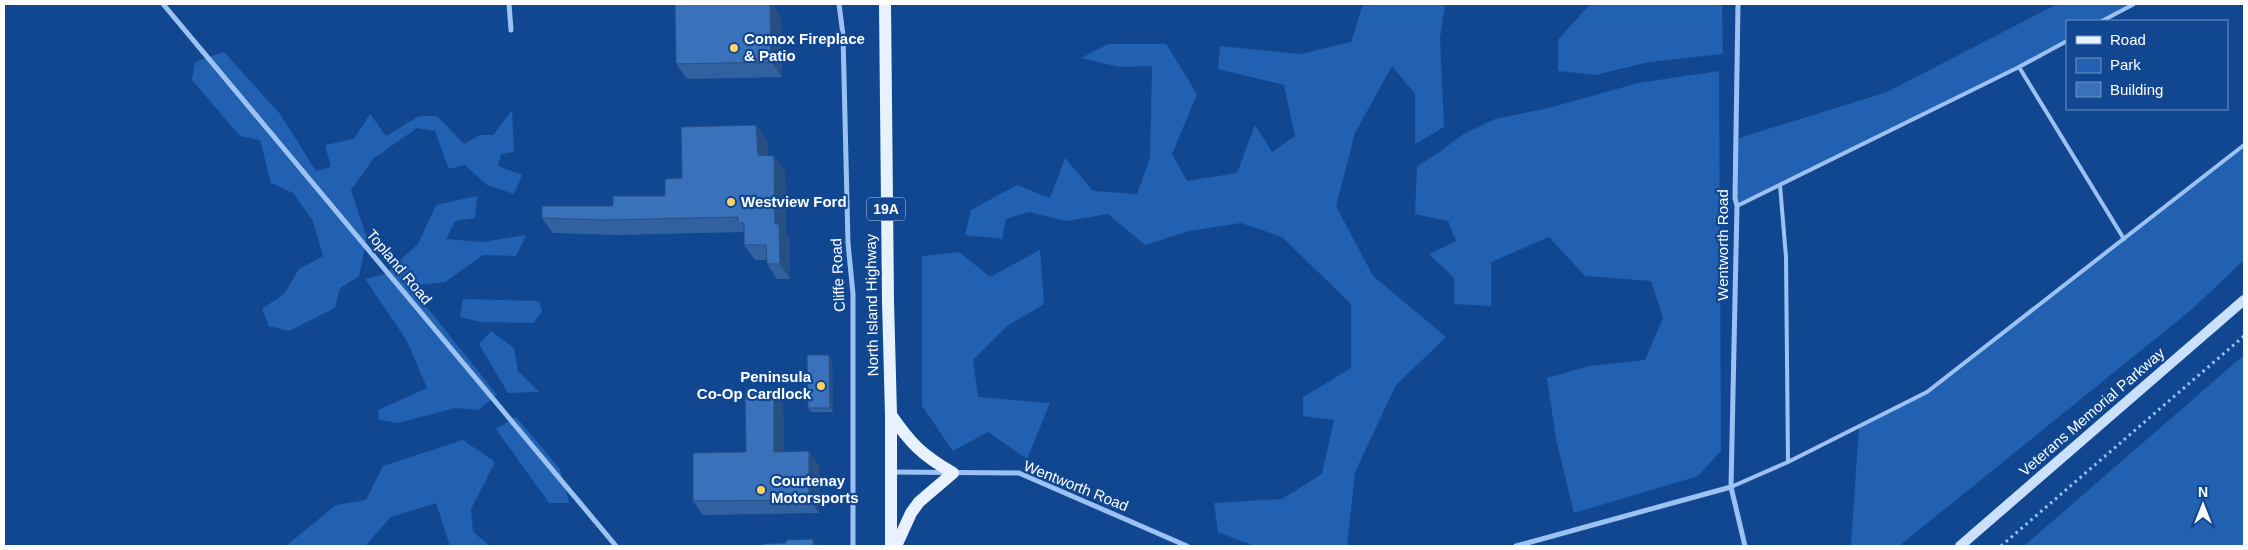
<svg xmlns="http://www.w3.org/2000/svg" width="2248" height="550" font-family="Helvetica,sans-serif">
  <rect width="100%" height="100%" fill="#114791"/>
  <g fill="#2261b1">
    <polygon points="1363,4 1445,4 1440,38 1444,127 1415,144 1415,94 1392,66 1355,133 1336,206 1373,276 1446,337 1396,385 1355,472 1347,546 1254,546 1218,532 1214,503 1282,499 1322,474 1334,420 1303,416 1303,397 1351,368 1351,304 1282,237 1241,223 1189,231 1145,245 1108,214 1067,221 1029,212 1006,219 1002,239 965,235 971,210 1017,185 1050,198 1065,158 1093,191 1137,194 1150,158 1152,66 1120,67 1081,58 1108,44 1166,44 1197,94 1172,154 1187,181 1237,173 1255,125 1272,152 1295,136 1284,85 1218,69 1220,46 1301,54 1351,42"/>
    <polygon points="1590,4 1722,4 1723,54 1649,62 1595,75 1558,71 1558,40"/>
    <polygon points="2057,4 2134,4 2102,21 2067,21 2067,41 2019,67 1737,206 1736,139 1887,92"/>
    <polygon points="224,52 280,114 316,171 331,167 325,145 354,139 370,114 386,136 419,116 437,116 464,144 480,135 493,135 512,110 514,152 501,154 498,166 522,175 514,194 487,185 465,165 449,169 435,131 417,128 373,159 351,190 367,238 359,276 340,288 335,308 289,331 269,326 262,309 284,294 299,269 323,256 313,221 293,193 271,183 260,140 240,136 192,80 195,62"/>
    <polygon points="1719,71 1721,451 1698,476 1574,513 1556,439 1547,378 1589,366 1645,360 1663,318 1651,281 1585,276 1549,237 1491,262 1491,306 1454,304 1454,278 1429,254 1456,241 1448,221 1415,214 1417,166 1440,152 1462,135 1495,119 1549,108 1638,83"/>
    <polygon points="2244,145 2244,260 2191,310 1899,546 1851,546 1859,426 1927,392"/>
    <polygon points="477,196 475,218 455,221 446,239 482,242 526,235 516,256 483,255 445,282 410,286 497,395 478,410 455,408 398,423 379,420 378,410 427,388 407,341 365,279 385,274 418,244 436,205"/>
    <polygon points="1040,250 1044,304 1007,326 973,360 978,397 1050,403 1027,459 988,432 953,451 922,406 922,256 959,252 990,277"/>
    <polygon points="463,299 539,301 542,312 533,323 481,322 460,317"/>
    <polygon points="491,331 514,348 518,371 539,392 508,393 479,344"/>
    <polygon points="2244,355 2244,546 2024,546"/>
    <polygon points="516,417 560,469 569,503 549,503 496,429"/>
    <polygon points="463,440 495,462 471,509 473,532 490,546 450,546 436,503 391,517 365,546 286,546 336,505 366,500 383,466"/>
  </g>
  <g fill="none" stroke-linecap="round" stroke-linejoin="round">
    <polyline stroke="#9cc2f3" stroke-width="3" stroke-dasharray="2.5 4" stroke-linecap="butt" points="2001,546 2244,336"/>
    <g stroke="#9cc2f3" stroke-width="4">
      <polyline points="2102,21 2134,4"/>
      <polyline points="2019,67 2124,239"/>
      <polyline points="1780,185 1786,257 1788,462 1927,392 2244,145"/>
      <polyline points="1737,206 2019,67 2067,41"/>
      <polyline points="1731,487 1788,462"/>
    </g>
    <g stroke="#9cc2f3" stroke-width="5">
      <polyline points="163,4 616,546"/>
      <polyline points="509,4 511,30"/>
      <polyline points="839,4 843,35 848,243 853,294 853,546"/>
      <polyline points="1738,4 1735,198 1737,206 1731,487 1745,546"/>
      <polyline points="890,472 1019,473 1187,546"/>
      <polyline points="1516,546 1731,487"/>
    </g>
    <polyline stroke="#cbe0fd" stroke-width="10" points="1960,546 2244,300"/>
    <g stroke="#e8f1ff" stroke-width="12">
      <polyline points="885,4 888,301 891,415 891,546"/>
      <path d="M 891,415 C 911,444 922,455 953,473 L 919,502 L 911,513 L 896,546"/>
    </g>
  </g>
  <g fill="#3161a0">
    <polygon points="675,4 772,4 781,17 782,77 687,79 676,64"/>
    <polygon points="756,125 767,141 768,156 785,171 786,233 790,239 790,279 777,279 767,264 767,260 755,260 744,245 744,232 618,235 553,233 542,218 613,206 665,196 682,178"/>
    <polygon points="832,359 833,412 811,412 808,408"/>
    <polygon points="783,405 784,452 819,465 819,513 703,515 693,501 746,452"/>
  </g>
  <g fill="#284f82">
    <polygon points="770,4 772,4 781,17 782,77 771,62"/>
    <polygon points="756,125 767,141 768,171 758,155"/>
    <polygon points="774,156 785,171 786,233 790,239 790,279 780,264 775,224"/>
    <polygon points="829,355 832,359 833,412 830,408"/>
    <polygon points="774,391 783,405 784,466 774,452"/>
    <polygon points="809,451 819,465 819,513 809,500"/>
    <polygon points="813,539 818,546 813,546"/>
  </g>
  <g fill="#3971ba" stroke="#284f82">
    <polygon points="675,4 770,4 771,62 676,64"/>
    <polygon points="756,125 758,155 774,156 775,224 779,224 780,264 767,264 766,245 744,245 744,223 738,223 738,217 607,220 542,218 542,206 613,206 613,196 665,196 665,179 682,178 681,127"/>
    <polygon points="807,355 829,355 830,408 808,408"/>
    <polygon points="774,391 774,452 809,451 809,500 693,501 693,453 746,452 745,392"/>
    <polygon points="813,539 813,546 763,546 763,544 786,543 786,540"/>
  </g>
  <g fill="#ffd25e" stroke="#114791" stroke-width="2">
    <circle cx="734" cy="48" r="5"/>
    <circle cx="731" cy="202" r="5"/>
    <circle cx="821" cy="386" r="5"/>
    <circle cx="761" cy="490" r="5"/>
  </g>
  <g text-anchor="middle" stroke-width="4.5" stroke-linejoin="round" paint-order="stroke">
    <rect fill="#114791" stroke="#b8c8de" stroke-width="1" x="867" y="197.5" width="38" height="23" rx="4"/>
    <g font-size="14" font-weight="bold" fill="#fff">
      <text x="886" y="214">19A</text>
    </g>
    <g font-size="15" font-weight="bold" fill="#fff" stroke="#114791" text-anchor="start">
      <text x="744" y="44">Comox Fireplace<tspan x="744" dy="17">&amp; Patio</tspan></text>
      <text x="741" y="207">Westview Ford</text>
      <text x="811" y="382" text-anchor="end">Peninsula<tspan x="811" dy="17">Co-Op Cardlock</tspan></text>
      <text x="771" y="486">Courtenay<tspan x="771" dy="17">Motorsports</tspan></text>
    </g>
    <g font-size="15" fill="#fff" stroke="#114791">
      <text transform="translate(1723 245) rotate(-90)" y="5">Wentworth Road</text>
      <text transform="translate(399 267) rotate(50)" y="5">Topland Road</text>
      <text transform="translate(838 275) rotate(-93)" y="5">Cliffe Road</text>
      <text transform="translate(872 305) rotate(-91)" y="5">North Island Highway</text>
      <text transform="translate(2092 412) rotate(-41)" y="5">Veterans Memorial Parkway</text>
      <text transform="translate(1076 486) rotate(22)" y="5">Wentworth Road</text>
    </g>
  </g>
  <rect width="2248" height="550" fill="none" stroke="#ffffff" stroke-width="10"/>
  <rect x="2066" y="20" width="162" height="90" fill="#114791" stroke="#7091bd"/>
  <rect x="2076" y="36" width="25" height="8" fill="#e8f1ff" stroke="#7091bd"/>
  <text x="2110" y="45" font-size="15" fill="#ffffff">Road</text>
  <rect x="2076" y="58" width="25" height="15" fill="#2261b1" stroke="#7091bd"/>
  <text x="2110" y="70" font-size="15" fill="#ffffff">Park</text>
  <rect x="2076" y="82" width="25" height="15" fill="#3971ba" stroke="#7091bd"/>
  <text x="2110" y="95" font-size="15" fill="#ffffff">Building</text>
  <g transform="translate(2203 505)" stroke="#114791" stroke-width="4" paint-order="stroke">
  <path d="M0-4L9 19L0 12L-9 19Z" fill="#ffffff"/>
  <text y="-8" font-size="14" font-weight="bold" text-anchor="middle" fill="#ffffff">N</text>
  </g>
</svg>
